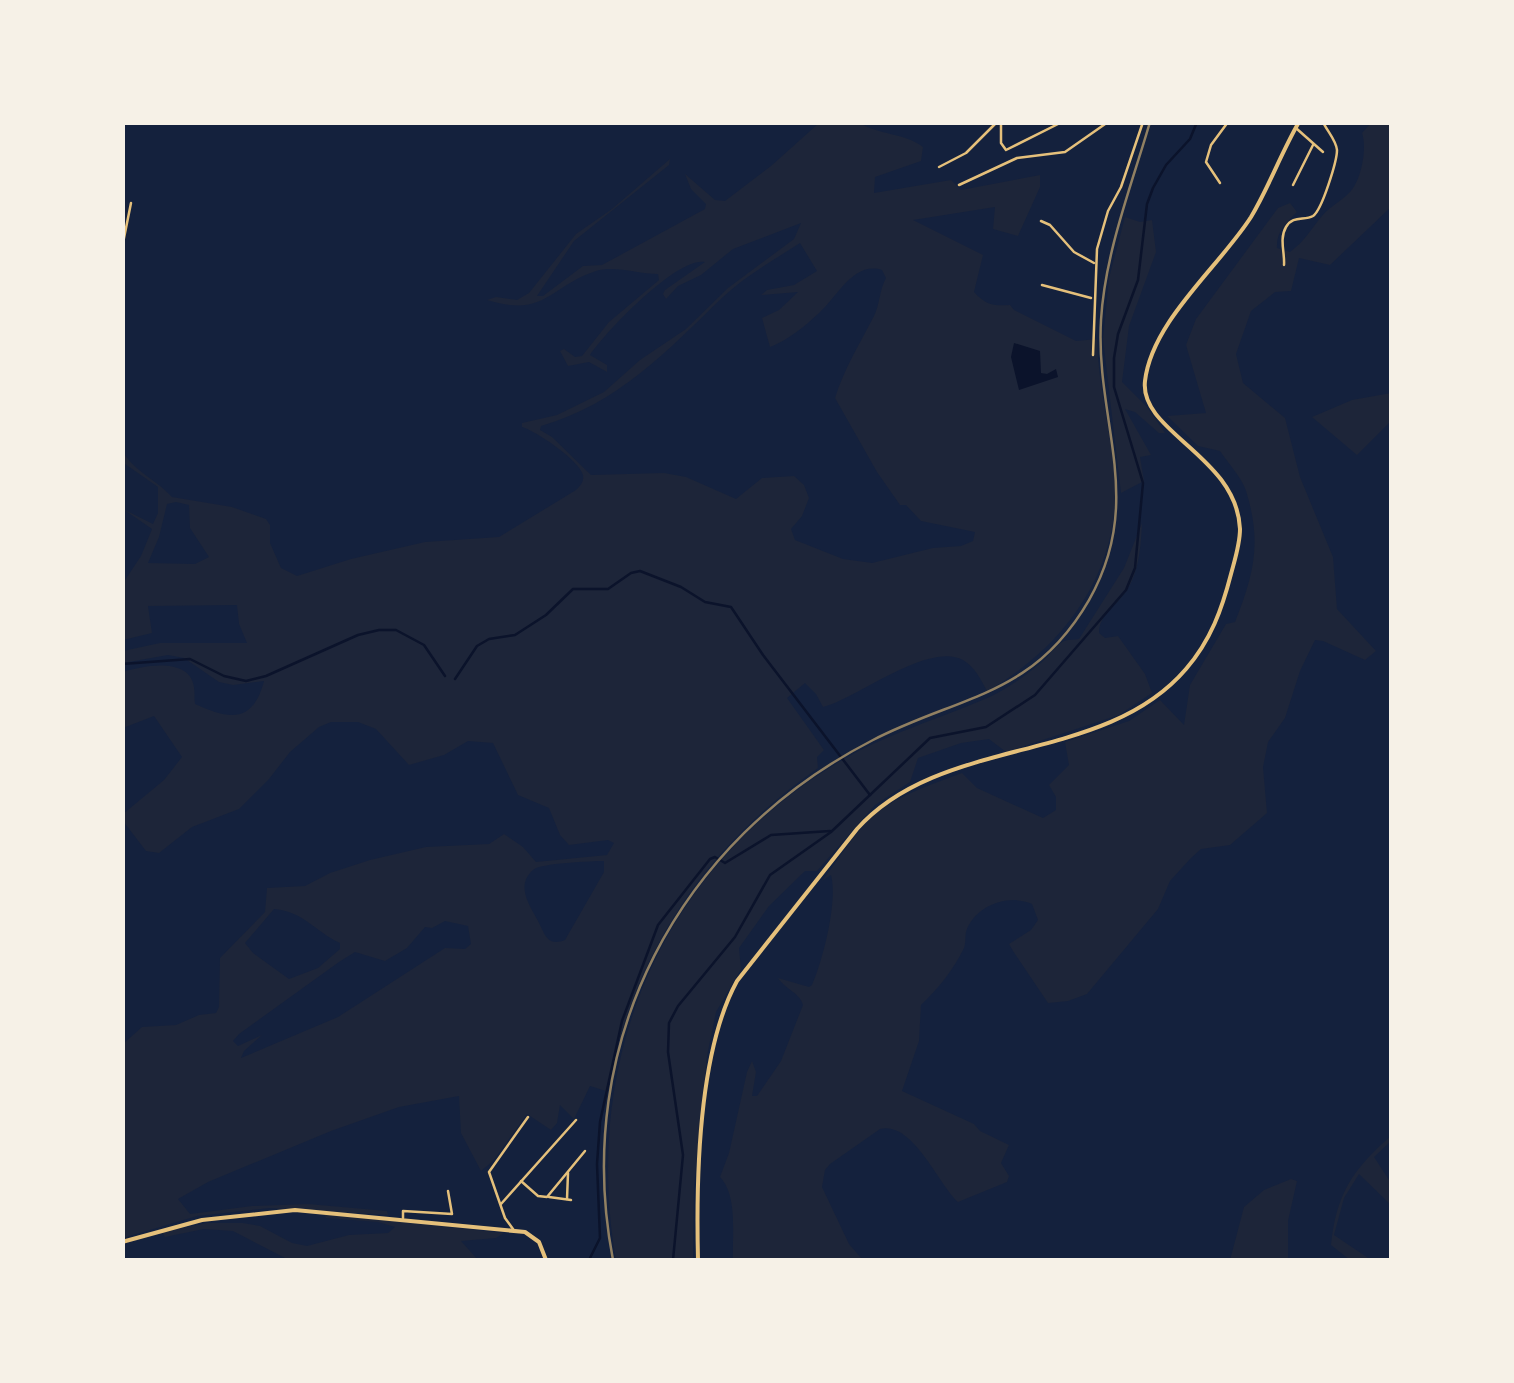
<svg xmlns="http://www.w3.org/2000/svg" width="1514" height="1383" font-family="Mulish,sans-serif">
  <rect width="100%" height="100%" fill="#14213d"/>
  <g fill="#1d2539" fill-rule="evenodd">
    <path d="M 858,122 C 878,135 905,133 923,147 L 921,161 L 875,177 L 874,193 L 951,180 L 961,190 L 1040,175 L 1040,187 L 1018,236 L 993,229 L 995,207 L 913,220 L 983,255 L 974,292 C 986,305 993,306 1010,305 L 1014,310 L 1076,341 L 1097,339 C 1098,386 1111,431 1115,478 C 1121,570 1064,648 987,691 C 981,680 975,667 963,660 C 928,641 856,699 823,707 L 816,694 L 805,683 L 787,698 L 824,750 L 817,757 L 818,768 C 701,850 636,952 606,1091 L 590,1086 L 574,1119 L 560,1105 L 557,1123 L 551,1130 L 527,1114 L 493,1161 L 481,1171 L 461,1133 L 459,1096 L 399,1107 L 331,1131 L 208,1182 L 178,1199 L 190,1214 L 252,1206 L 308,1204 L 387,1211 L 388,1215 L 269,1208 L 197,1216 L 123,1238 L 123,1044 L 142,1027 L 176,1025 L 199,1015 L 216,1013 L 219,1007 L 220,958 L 265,912 L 267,888 L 305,886 L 330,873 L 370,860 L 426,847 L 489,844 L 504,834 L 523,847 L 536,862 L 607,855 L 614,843 L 608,840 L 569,845 L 560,835 L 549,808 L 518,795 L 493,743 L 468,741 L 444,755 L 409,765 L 376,729 L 358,722 L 331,722 L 319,727 L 290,752 L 269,779 L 239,809 L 192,827 L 159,853 L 146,851 L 123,821 L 123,814 L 164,780 L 182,757 L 154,716 L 123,728 L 123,672 C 142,666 189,656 194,687 C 195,693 194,698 195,704 C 230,720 253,723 264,681 L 233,685 L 219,682 L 184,658 L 168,655 L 123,663 L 123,651 L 160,643 L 247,643 L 239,624 L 237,605 L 148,606 L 152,633 L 123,640 L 123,583 L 141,556 L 152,529 L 123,509 L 153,524 L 158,513 L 158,487 L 125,464 L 122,450 C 132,470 157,480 172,497 L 232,507 L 266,519 L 270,525 L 270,543 L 281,568 L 297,576 L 351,559 L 425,542 L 499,537 L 576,490 C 581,485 584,482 583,475 C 579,460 536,431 522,427 L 522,423 L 557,415 L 604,392 L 640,360 L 686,329 L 728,288 L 794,239 L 801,223 L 733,249 L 701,275 L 678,286 L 666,299 L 663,294 L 665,290 L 705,262 C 678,256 606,331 590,355 L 607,365 L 607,372 L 589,362 L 568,366 L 560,351 L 564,349 L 575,357 L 582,356 L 609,322 L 659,280 L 658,274 C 638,274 615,265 596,271 C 548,287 546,318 487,300 L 496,297 L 517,300 L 529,293 L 576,234 L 612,209 L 670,159 L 669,165 L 574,241 L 537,296 L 543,296 L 583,266 L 602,265 L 705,209 L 706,204 L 691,189 L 685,174 L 715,200 L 725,201 L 771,166 L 819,123 ZM 800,243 L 817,271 L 794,285 L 767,290 L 761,295 L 798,292 L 779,310 L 762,318 L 770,347 C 787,341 805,326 818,314 C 837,298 853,261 882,270 L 886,278 C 879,291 880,304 874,316 C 860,343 844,369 835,398 L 877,472 L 900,505 L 906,505 L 921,521 L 975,532 L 973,541 L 961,546 L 933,548 L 872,563 L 843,559 L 795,540 L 791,529 L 802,516 L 809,498 L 804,485 L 794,476 L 762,478 L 736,499 L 686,477 L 664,473 L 591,475 L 552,437 L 540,430 L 541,426 C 618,404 667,351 723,297 C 745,276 774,260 800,243 ZM 176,502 L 189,505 L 190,528 L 209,557 L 195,564 L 148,563 L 159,537 L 167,504 ZM 604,861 L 604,872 L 565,940 C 547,947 545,934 538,921 C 530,906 515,886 533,870 C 540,863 593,861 604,861 ZM 274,909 C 305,912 314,931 340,943 L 340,949 L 318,968 L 289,979 L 253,953 L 245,943 ZM 445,921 L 468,926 L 471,944 L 465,949 L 445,948 L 338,1017 L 241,1058 L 244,1051 L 262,1035 L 238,1046 L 233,1041 L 239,1034 L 339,962 L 355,952 L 385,961 L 407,948 L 425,927 L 432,928 Z"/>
    <path d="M 1371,123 L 1391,123 L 1391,207 L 1330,265 L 1299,258 L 1291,291 L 1275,292 L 1251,311 L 1236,354 L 1243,383 L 1285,418 L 1300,477 L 1333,557 L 1337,609 L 1376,651 L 1365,660 L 1323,641 L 1315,640 L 1300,671 L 1285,718 L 1268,742 L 1263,767 L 1267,813 L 1230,845 L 1201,849 L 1191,858 L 1170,881 L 1158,909 L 1087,994 L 1068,1001 L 1048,1003 L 1013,951 L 1009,944 L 1031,930 L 1038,920 L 1032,904 C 1009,893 974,906 966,932 C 965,937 966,943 964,948 C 954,969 938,989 921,1005 L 919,1041 L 902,1091 L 974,1124 L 980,1131 L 1009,1145 L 1001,1163 L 1009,1176 L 1007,1182 L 958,1202 C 938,1184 913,1121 880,1129 L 830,1164 L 825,1170 L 822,1187 L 849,1244 L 863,1260 L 733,1260 C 732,1235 738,1196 720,1177 L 729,1153 L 747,1072 L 752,1061 L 756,1072 L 752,1096 L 757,1096 L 781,1061 L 803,1005 C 800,993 785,989 778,978 L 809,987 L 812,985 C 823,960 838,901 831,875 L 822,881 C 839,859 855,831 876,813 C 901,794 933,784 962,773 L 977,788 L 1043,818 L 1056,810 L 1056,797 L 1049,785 L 1069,765 L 1065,742 L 1129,721 L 1160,700 L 1184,725 L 1190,685 L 1226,624 L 1235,622 C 1254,574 1262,542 1246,491 C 1242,478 1228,463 1220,451 L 1198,446 L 1167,416 L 1206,413 L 1186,345 L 1196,319 L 1278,208 L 1290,203 L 1297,212 C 1286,223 1276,232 1277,248 L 1290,252 C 1304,242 1311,229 1322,216 C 1331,205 1346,199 1353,188 C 1362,175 1367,147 1362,133 Z"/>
    <polygon points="1125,217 1140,222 1152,220 1156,252 1129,326 1122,382 1147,407 1165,433 1159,433 1135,412 1125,409 1151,455 1140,457 1144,481 1121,493 1103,339 1109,278"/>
    <polygon points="1391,393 1391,421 1357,455 1312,417 1352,400"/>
    <path d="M 1142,523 C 1141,546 1139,574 1125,593 C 1115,607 1099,615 1099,633 L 1105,638 L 1118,636 L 1145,674 L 1152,693 L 1119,715 L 1006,752 L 989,739 L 961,743 L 918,758 L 910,782 L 875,805 L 817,871 L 805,871 L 769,906 L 739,948 L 741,969 L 716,1012 L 707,1056 L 694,1187 L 693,1260 L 616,1260 C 581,1059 662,868 839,762 C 886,734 936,720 985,699 C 1006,690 1025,676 1042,662 C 1049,656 1056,645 1064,641 C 1069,639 1074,640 1079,639 L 1124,568 Z"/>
    <path d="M 1391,1136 L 1391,1141 L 1374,1157 L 1391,1183 L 1391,1205 L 1359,1174 L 1344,1198 L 1334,1235 L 1371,1260 L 1350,1260 L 1331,1245 C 1336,1194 1353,1169 1391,1136 Z"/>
    <polygon points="1291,1179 1297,1181 1288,1221 1288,1260 1230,1260 1244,1207 1264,1190"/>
    <polygon points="324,1214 504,1233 496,1238 461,1241 478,1260 289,1260 233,1231 204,1229 165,1237 162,1232 207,1223 243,1223 260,1226 292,1243 307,1246 349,1235 388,1233 395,1227 378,1222 326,1218"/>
  </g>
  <polygon fill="#0b132b" points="1014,343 1040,351 1041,373 1047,374 1056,369 1058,377 1019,390 1011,357"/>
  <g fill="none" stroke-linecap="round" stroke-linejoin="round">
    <g stroke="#0b132b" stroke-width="2.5">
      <polyline points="122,664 190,659 224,676 246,681 266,676 358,635 379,630 396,630 424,645 445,676"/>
      <polyline points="455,679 477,646 489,639 515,635 546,615 573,589 608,589 631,573 640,571 681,587 705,602 731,607 763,655 870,795"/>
      <polyline points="589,1260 600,1238 597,1164 600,1122 622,1021 658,925 710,859 715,857 725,863 771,835 830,831"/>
      <polyline points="673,1260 683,1155 668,1052 669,1023 678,1006 735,937 770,875 831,832 930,738 986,727 1035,695 1126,590 1135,568 1143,483 1114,387 1114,358 1118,334 1138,280 1147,204 1153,188 1166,165 1190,139 1197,122"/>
    </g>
    <g stroke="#e5c07b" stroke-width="2.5">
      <polyline points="1001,122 1001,143 1006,150 1062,122"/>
      <polyline points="1297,129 1323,152"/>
      <polyline points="939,167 966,153 997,122"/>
      <polyline points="1220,183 1206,162 1211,145 1228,122"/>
      <polyline points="959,185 1017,158 1065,152 1108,122"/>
      <polyline points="1293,185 1313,145"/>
      <polyline points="1041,221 1050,225 1074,252 1094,263"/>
      <polyline points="122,248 131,203"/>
      <path d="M 1284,265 C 1285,253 1279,239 1286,227 C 1293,215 1304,221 1313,216 C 1322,210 1337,161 1337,150 C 1336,140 1327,131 1323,122"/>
      <polyline points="1042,285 1091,298"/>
      <polyline points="1093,355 1097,249 1108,211 1121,187 1143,122"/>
      <polyline points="521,1181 538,1196 547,1197 585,1151"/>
      <polyline points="549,1197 571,1200"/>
      <polyline points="567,1199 568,1173"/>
      <polyline points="501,1204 576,1120"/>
      <polyline points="403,1218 403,1211 452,1214 448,1191"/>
      <polyline points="513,1229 505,1218 489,1172 528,1117"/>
    </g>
    <g stroke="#e5c07b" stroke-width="4">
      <polyline points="122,1242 202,1220 295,1210 525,1232 539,1242 546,1260"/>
      <path d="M 698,1260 C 696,1180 698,1052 737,981 L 857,829 C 942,734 1103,766 1186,669 C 1211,640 1222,609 1231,574 C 1235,559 1240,544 1240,529 C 1237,456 1139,432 1145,381 C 1152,321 1219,267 1251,217 C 1269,187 1281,153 1299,122"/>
    </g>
    <path stroke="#918062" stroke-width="2.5" d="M 613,1260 C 571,1043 678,840 873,740 C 960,695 1033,697 1089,600 C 1146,500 1095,422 1101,320 C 1105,253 1131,187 1150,122"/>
  </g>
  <rect width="1514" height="1383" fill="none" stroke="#f6f1e7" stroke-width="250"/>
</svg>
